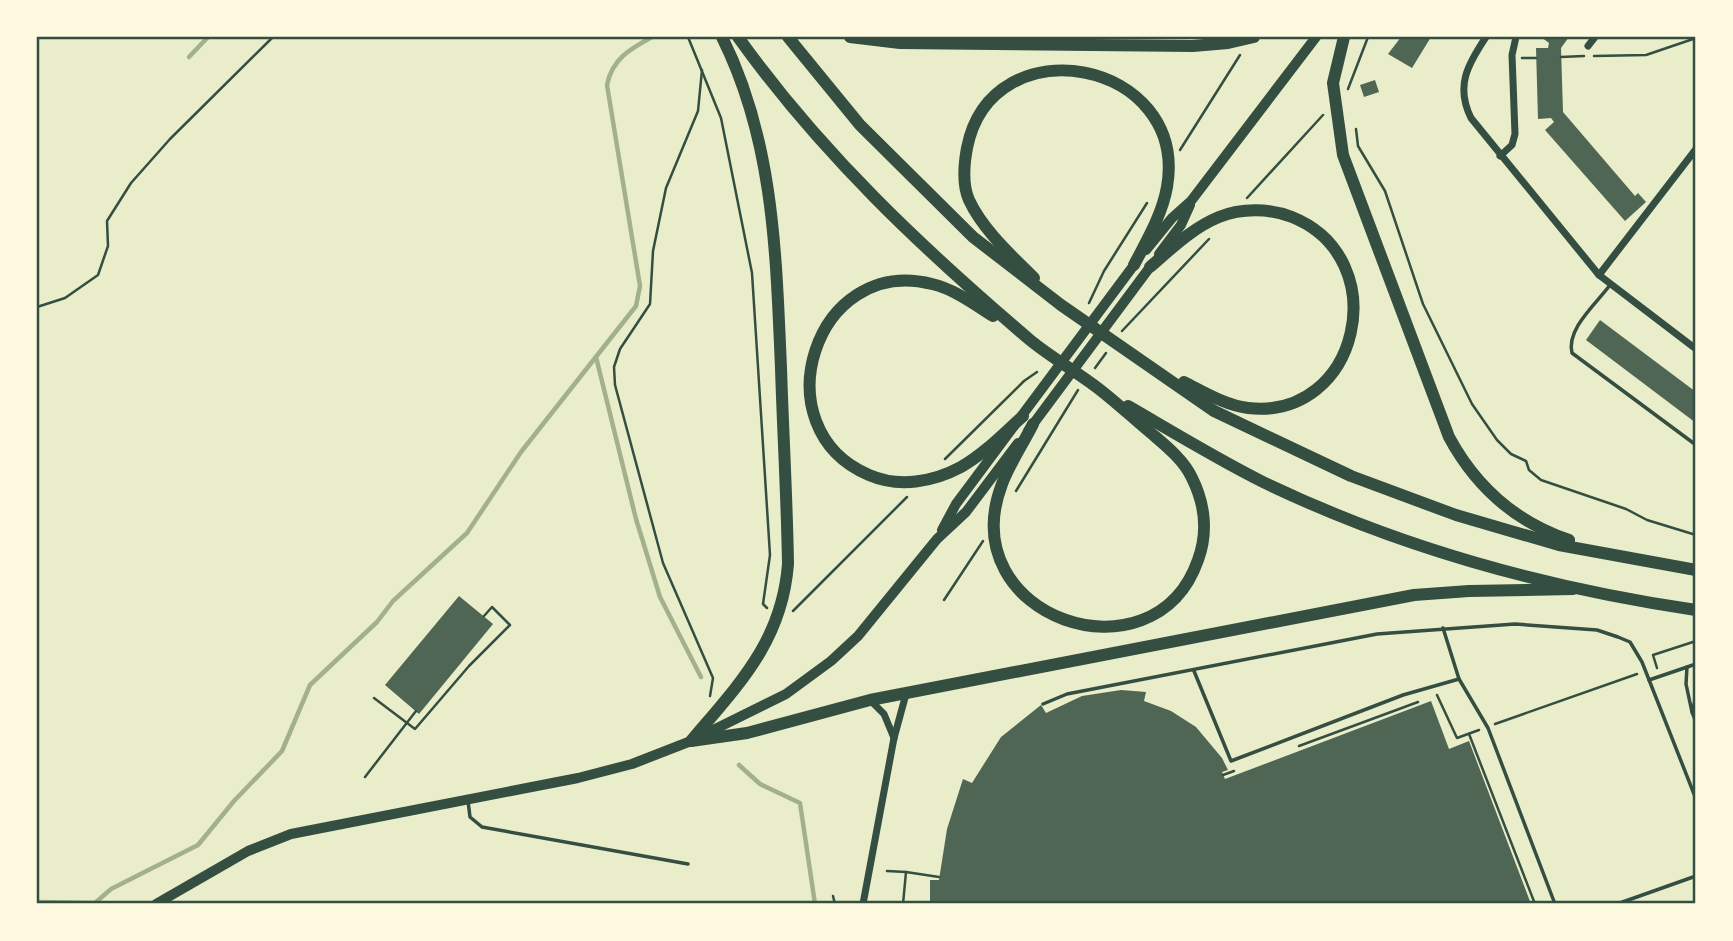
<svg xmlns="http://www.w3.org/2000/svg" width="1733" height="941" font-family="'Fira Sans',sans-serif">
  <rect width="100%" height="100%" fill="#e9edc9"/>
  <g fill="none" stroke-linecap="round" stroke-linejoin="round">
    <g stroke="#a3b18a" stroke-width="4.5">
      <polyline points="189,57 208,37"/>
      <polyline points="596,357 636,519 660,597 701,677"/>
      <polyline points="739,765 760,784 800,803 815,904"/>
      <path d="M 37,902 L 95,903 L 111,889 L 198,845 L 234,801 L 282,751 L 310,685 L 377,622 L 393,601 L 467,533 L 521,452 L 636,306 L 640,286 L 607,85 C 612,59 630,49 652,37"/>
    </g>
  </g>
  <g fill="#4f6655">
    <polygon points="1401,37 1431,37 1412,68 1388,54"/>
    <polygon points="1541,37 1569,37 1561,48 1563,112 1635,196 1638,193 1646,202 1625,221 1545,130 1554,122 1551,118 1538,119 1536,48 1548,48 1549,43"/>
    <polygon points="1375,80 1379,92 1364,97 1360,85"/>
    <polygon points="1600,320 1696,392 1696,423 1586,340"/>
    <polygon points="459,596 493,624 419,714 385,685"/>
    <polygon points="1121,690 1146,692 1144,701 1171,711 1196,727 1222,758 1228,770 1222,772 1225,779 1431,701 1449,749 1469,741 1531,904 930,904 930,880 939,880 947,829 963,779 972,783 1001,737 1041,705 1046,713 1082,696"/>
  </g>
  <g fill="none" stroke-linecap="round" stroke-linejoin="round">
    <g stroke="#344e41" stroke-width="2.5">
      <polyline points="688,37 721,118 752,273 770,555 763,604 767,608"/>
      <polyline points="1594,56 1646,55 1696,38"/>
      <polyline points="1561,57 1584,56"/>
      <polyline points="1522,58 1536,58"/>
      <polyline points="702,70 698,111 666,188 653,251 650,304 620,349 614,367 615,385 663,563 713,678 710,696"/>
      <polyline points="1348,89 1368,37"/>
      <polyline points="1356,129 1358,146 1385,191 1423,304 1472,404 1497,440 1511,454 1526,461 1529,470 1541,480 1626,509 1647,520 1696,535"/>
      <polyline points="1180,150 1240,55"/>
      <polyline points="1247,198 1323,115"/>
      <polyline points="1089,303 1104,271 1147,203"/>
      <polyline points="37,307 65,298 98,275 108,246 107,221 131,183 170,139 273,37"/>
      <polyline points="1122,331 1209,239"/>
      <polyline points="1095,368 1106,353"/>
      <polyline points="945,459 1024,381 1037,372"/>
      <polyline points="1016,491 1078,390"/>
      <polyline points="944,600 983,541"/>
      <polyline points="793,611 907,497"/>
      <polyline points="1657,668 1653,655 1696,641"/>
      <polyline points="1437,695 1457,738 1479,730"/>
      <polyline points="374,698 415,729 469,666 510,625 492,607 484,616"/>
      <polyline points="1495,724 1637,674"/>
      <polyline points="1469,734 1535,904"/>
      <polyline points="1299,746 1418,702"/>
      <polyline points="1223,775 1234,771"/>
      <polyline points="365,777 416,711"/>
      <polyline points="887,871 906,872"/>
      <polyline points="833,896 835,904"/>
      <polyline points="903,904 906,872 939,877"/>
    </g>
    <g stroke="#344e41" stroke-width="3.5">
      <path d="M 1610,285 C 1596,304 1566,329 1572,353 L 1696,445"/>
      <polyline points="1443,628 1459,679 1488,728 1555,904"/>
      <polyline points="1687,667 1686,684 1692,712"/>
      <polyline points="1194,671 1231,761 1403,695 1459,679"/>
      <polyline points="1649,680 1696,664"/>
      <polyline points="1696,697 1692,712 1696,722"/>
      <polyline points="1043,704 1067,694 1377,634 1515,624 1597,630 1618,637 1630,642 1642,662 1696,799"/>
      <polyline points="468,801 470,817 482,827 688,864"/>
      <polyline points="1617,904 1696,876"/>
    </g>
    <g stroke="#344e41" stroke-width="7">
      <path d="M 1486,37 C 1468,64 1455,86 1471,118 L 1599,275 L 1696,349"/>
      <polyline points="1588,46 1595,37"/>
      <polyline points="1500,156 1512,145 1515,134 1512,55 1516,37"/>
      <polyline points="1599,275 1696,149"/>
      <polyline points="870,700 884,714 894,738"/>
      <polyline points="863,904 894,738 906,694"/>
    </g>
    <g stroke="#344e41" stroke-width="10">
      <polyline points="1146,250 1172,218 1191,201 1316,37"/>
      <polyline points="1159,254 1181,225 1190,205"/>
    </g>
    <g stroke="#344e41" stroke-width="10">
      <polyline points="1028,431 1150,267"/>
      <polyline points="942,530 956,504 1134,265"/>
      <polyline points="156,904 248,851 291,834 578,778 632,764 691,741 786,694 831,661 858,636 937,539 966,512 1018,443"/>
    </g>
    <g stroke="#344e41" stroke-width="12">
      <path d="M 738,37 C 821,153 922,248 1030,340 C 1052,358 1077,372 1099,389 C 1117,403 1133,418 1151,433 C 1165,445 1184,460 1192,478 C 1205,504 1208,533 1198,560 C 1154,686 951,618 1002,484 C 1010,463 1023,444 1033,424"/>
      <polyline points="788,37 860,125 973,237 1061,305 1214,411 1351,476 1456,515 1559,545 1696,570"/>
      <polyline points="850,37 900,43 1193,46 1228,43 1254,37"/>
      <path d="M 1344,37 L 1333,83 L 1343,155 L 1449,437 C 1476,487 1516,522 1569,540"/>
      <path d="M 1150,267 C 1171,249 1192,228 1219,217 C 1241,208 1269,208 1292,217 C 1396,259 1359,421 1248,408 C 1225,405 1204,392 1184,382"/>
      <path d="M 1034,278 C 1011,255 983,230 969,200 C 962,184 964,164 967,148 C 992,22 1189,60 1167,187 C 1162,215 1147,240 1134,265"/>
      <path d="M 993,316 C 974,304 954,289 932,284 C 815,254 759,428 869,475 C 899,488 933,482 961,467 C 984,454 1003,434 1023,416"/>
      <path d="M 1128,406 C 1173,432 1217,459 1263,482 C 1400,548 1546,588 1696,610"/>
      <polyline points="691,741 747,733 870,700 1414,595 1469,591 1573,589"/>
      <path d="M 691,741 C 738,685 782,642 788,564 C 787,499 783,433 781,368 C 776,254 774,141 722,37"/>
    </g>
  </g>
  <rect width="1733" height="941" fill="none" stroke="#fefae0" stroke-width="77"/>
  <rect x="38" y="38" width="1656" height="864" fill="none" stroke="#344e41" stroke-width="2.5"/>
</svg>
